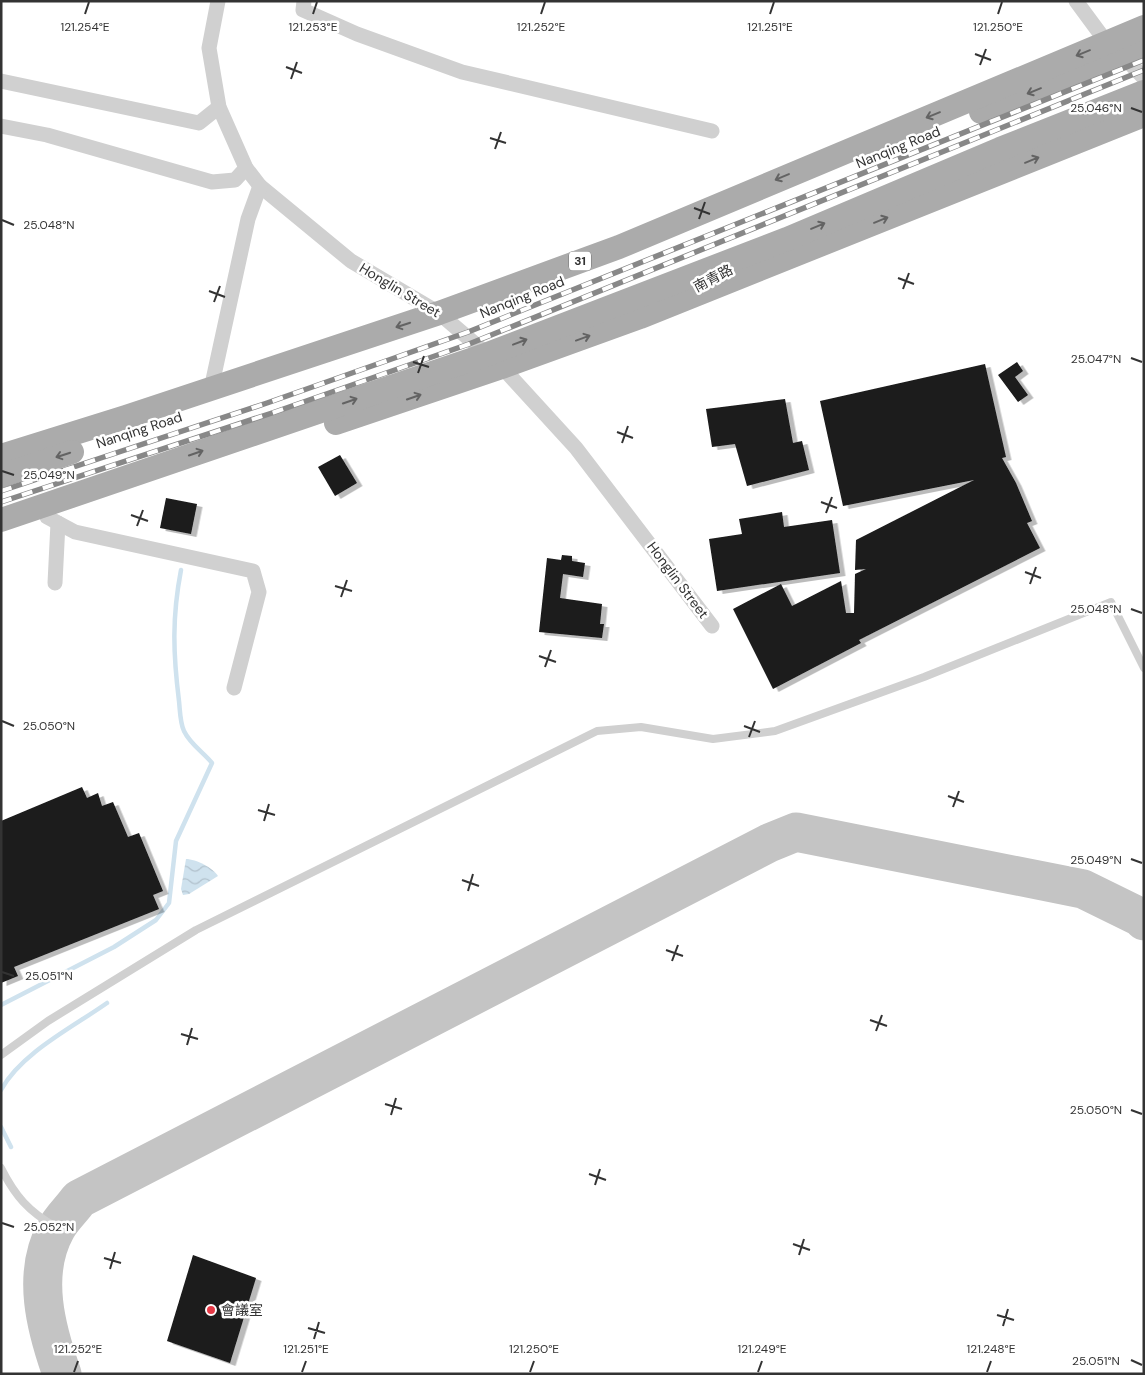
<svg xmlns="http://www.w3.org/2000/svg" width="1145" height="1375" font-family="'DM Sans','Noto Sans TC',sans-serif">
  <defs>
    <pattern id="water-waves" width="16" height="10" patternUnits="userSpaceOnUse" patternTransform="scale(1.25)"><rect width="16" height="10" fill="#cfe2ee"/><path d="M0 5q4-4 8 0t8 0" fill="none" stroke="#b2c2cd"/></pattern>
    <filter id="shadow"><feDropShadow dx="5.5" dy="3" stdDeviation="0" flood-color="#0004"/></filter>
  </defs>
  <rect width="100%" height="100%" fill="#fff"/>
  <path fill="url(#water-waves)" d="M 186,859 C 196,859 213,868 218,876 L 189,894 L 183,895 L 181,889 Z"/>
  <g fill="none" stroke-linecap="round" stroke-linejoin="round">
    <g stroke="#cfe2ee" stroke-width="4.5">
      <path d="M 1,1005 L 114,947 L 156,920 L 169,903 L 176,841 L 212,763 C 203,752 190,744 184,731 C 180,723 180,710 179,701 C 173,653 172,617 181,570"/>
      <path d="M 1,1090 C 21,1053 73,1027 107,1003"/>
      <polyline points="1,1127 11,1147"/>
    </g>
    <path stroke="#c4c4c4" stroke-width="39" d="M 62,1374 C 46,1329 31,1274 56,1229 C 61,1219 72,1209 79,1199 L 769,843 L 796,832 L 1083,889 L 1140,917 L 1144,921"/>
  </g>
  <g fill="#1a1a1a" filter="url(#shadow)">
    <polygon points="1017,362 1023,371 1015,377 1028,395 1018,402 998,375"/>
    <polygon points="985,364 1006,457 1002,458 1016,483 1032,521 1027,523 1040,548 859,640 861,643 773,689 733,609 781,584 792,606 841,581 846,613 854,613 855,574 866,569 855,570 856,540 974,480 843,506 820,401"/>
    <polygon points="785,399 793,443 802,441 809,470 747,486 735,444 712,447 706,409"/>
    <polygon points="340,455 357,483 335,496 318,467"/>
    <polygon points="166,498 197,504 191,534 160,528"/>
    <polygon points="782,512 784,527 832,520 840,573 717,591 709,539 742,534 739,519"/>
    <polygon points="562,555 572,556 572,561 585,563 583,577 563,574 560,598 602,604 600,624 604,624 602,638 539,632 547,558 561,560"/>
    <polygon points="82,787 87,798 98,793 102,806 113,802 128,837 139,833 163,891 153,895 159,909 14,967 18,976 1,983 1,821"/>
    <polygon points="193,1255 256,1278 230,1363 167,1341"/>
  </g>
  <g fill="none" stroke-linecap="round" stroke-linejoin="round">
    <g stroke="#d0d0d0" stroke-width="8">
      <polyline points="1,1055 48,1021 196,930 597,731 641,727 713,739 775,731 924,677 1111,602 1144,668"/>
      <path d="M 1,1168 C 15,1196 29,1212 56,1227"/>
    </g>
    <g stroke="#d0d0d0" stroke-width="15">
      <polyline points="218,1 209,48 219,107 246,168 260,186 351,261 439,313 502,367 576,448 712,626"/>
      <polyline points="304,1 303,10 357,34 462,72 712,131"/>
      <polyline points="1076,1 1107,43 1122,55 1144,78"/>
      <polyline points="1,81 199,123 219,107"/>
      <polyline points="1,126 47,135 212,182 235,180 246,168"/>
      <polyline points="211,389 248,219 260,186"/>
      <polyline points="47,517 75,532 253,571 259,592 234,688"/>
      <polyline points="55,583 58,523"/>
    </g>
    <g stroke="#ababab" stroke-width="24">
      <polyline points="981,112 1144,45"/>
      <polyline points="336,423 502,367 640,317 1144,115"/>
      <polyline points="1,456 126,417 439,313 619,247 1144,27"/>
      <polyline points="1,476 72,452"/>
      <polyline points="1,520 488,354 787,239 1000,149 1144,92"/>
    </g>
    <defs>
      <g id="rail">
        <polyline points="1,491 267,403 468,332 1144,60"/>
        <polyline points="1,502 272,413 469,344 1144,70"/>
      </g>
    </defs>
    <use href="#rail" stroke="#888" stroke-width="5.5"/>
    <use href="#rail" stroke="#fff" stroke-width="4" stroke-dasharray="11" stroke-linecap="butt"/>
  </g>
  <defs><path id="oneway-shaft" d="M-6 0H5M1.5-3L5.5 0L1.5 3" fill="none" stroke-width="1.6" stroke-linecap="round" stroke-linejoin="round" transform="scale(1.25)"/></defs>
  <g stroke="#636363">
    <use href="#oneway-shaft" transform="translate(1083 53) rotate(158)"/>
    <use href="#oneway-shaft" transform="translate(1034 91) rotate(158)"/>
    <use href="#oneway-shaft" transform="translate(933 115) rotate(158)"/>
    <use href="#oneway-shaft" transform="translate(1032 160) rotate(-22)"/>
    <use href="#oneway-shaft" transform="translate(782 177) rotate(157)"/>
    <use href="#oneway-shaft" transform="translate(881 220) rotate(-22)"/>
    <use href="#oneway-shaft" transform="translate(818 226) rotate(-23)"/>
    <use href="#oneway-shaft" transform="translate(403 325) rotate(162)"/>
    <use href="#oneway-shaft" transform="translate(583 338) rotate(-20)"/>
    <use href="#oneway-shaft" transform="translate(520 342) rotate(-21)"/>
    <use href="#oneway-shaft" transform="translate(414 397) rotate(-19)"/>
    <use href="#oneway-shaft" transform="translate(350 401) rotate(-19)"/>
    <use href="#oneway-shaft" transform="translate(196 453) rotate(-19)"/>
    <use href="#oneway-shaft" transform="translate(63 455) rotate(162)"/>
  </g>
  <path fill="none" stroke="#333" stroke-width="2" d="M 85,14 L 89,2M 313,14 L 317,2M 541,14 L 545,2M 770,14 L 774,2M 998,14 L 1002,2M 975,54 L 991,60M 980,65 L 986,49M 286,67 L 302,73M 291,79 L 297,62M 1131,108 L 1142,112M 490,138 L 506,143M 495,149 L 501,132M 694,208 L 710,214M 699,219 L 705,202M 2,220 L 14,225M 898,278 L 914,284M 903,289 L 909,273M 209,291 L 225,297M 214,302 L 220,286M 1131,358 L 1142,362M 413,362 L 429,367M 418,373 L 424,356M 617,432 L 633,438M 622,443 L 628,426M 2,471 L 14,475M 821,502 L 837,508M 826,513 L 832,497M 131,515 L 148,521M 137,526 L 143,510M 1025,572 L 1041,578M 1030,584 L 1036,567M 335,586 L 352,591M 341,597 L 347,580M 1131,609 L 1142,613M 539,656 L 556,662M 545,667 L 551,650M 2,721 L 14,726M 744,726 L 760,732M 749,737 L 755,721M 948,796 L 964,802M 953,807 L 959,791M 258,810 L 275,815M 264,821 L 269,804M 1131,859 L 1142,863M 462,880 L 479,886M 468,891 L 473,874M 666,950 L 683,956M 672,961 L 678,945M 2,972 L 14,976M 870,1020 L 887,1026M 876,1031 L 882,1015M 181,1034 L 198,1039M 187,1045 L 192,1028M 385,1104 L 402,1109M 1131,1110 L 1142,1114M 391,1115 L 396,1098M 589,1174 L 606,1180M 595,1185 L 600,1169M 2,1223 L 14,1227M 793,1244 L 810,1250M 799,1255 L 804,1239M 104,1258 L 121,1263M 110,1269 L 115,1252M 997,1315 L 1014,1320M 1003,1326 L 1008,1309M 308,1328 L 325,1333M 314,1339 L 319,1322M 1131,1360 L 1142,1365M 74,1372 L 78,1361M 302,1372 L 306,1361M 530,1372 L 534,1361M 758,1372 L 762,1361M 987,1372 L 991,1361"/>
  <circle fill="#e63946" stroke="#fff" stroke-width="2" cx="211" cy="1310" r="5"/>
  <g text-anchor="middle" stroke-width="5" stroke-linejoin="round" paint-order="stroke">
    <rect fill="#fff" stroke="#707070" stroke-width="1" x="569" y="251.5" width="22" height="19" rx="4"/>
    <g font-size="12" font-weight="bold" fill="#333">
      <text x="580" y="265">31</text>
    </g>
    <g font-size="14" fill="#333" stroke="#fff">
      <text transform="translate(898 147) rotate(-22)" y="5">Nanqing Road</text>
      <text transform="translate(713 278) rotate(-28)" y="5">南青路</text>
      <text transform="translate(400 290) rotate(31)" y="5">Honglin Street</text>
      <text transform="translate(522 297) rotate(-22)" y="5">Nanqing Road</text>
      <text transform="translate(139 430) rotate(-18)" y="5">Nanqing Road</text>
      <text transform="translate(678 580) rotate(53)" y="5">Honglin Street</text>
    </g>
    <g font-size="14" fill="#333" stroke="#fff" text-anchor="start">
      <text x="221" y="1315">會議室</text>
    </g>
  </g>
  <g font-size="12" text-anchor="middle" fill="#333" stroke="#fff" stroke-width="5" stroke-linejoin="round" paint-order="stroke">
    <text x="85" y="31">121.254°E</text>
    <text x="313" y="31">121.253°E</text>
    <text x="541" y="31">121.252°E</text>
    <text x="770" y="31">121.251°E</text>
    <text x="998" y="31">121.250°E</text>
    <text x="1096" y="112">25.046°N</text>
    <text x="49" y="229">25.048°N</text>
    <text x="1096" y="363">25.047°N</text>
    <text x="49" y="479">25.049°N</text>
    <text x="1096" y="613">25.048°N</text>
    <text x="49" y="730">25.050°N</text>
    <text x="1096" y="864">25.049°N</text>
    <text x="49" y="980">25.051°N</text>
    <text x="1096" y="1114">25.050°N</text>
    <text x="49" y="1231">25.052°N</text>
    <text x="78" y="1353">121.252°E</text>
    <text x="306" y="1353">121.251°E</text>
    <text x="534" y="1353">121.250°E</text>
    <text x="762" y="1353">121.249°E</text>
    <text x="991" y="1353">121.248°E</text>
    <text x="1096" y="1365">25.051°N</text>
  </g>
  <rect width="1145" height="1375" fill="none" stroke="#333333" stroke-width="5"/>
</svg>
